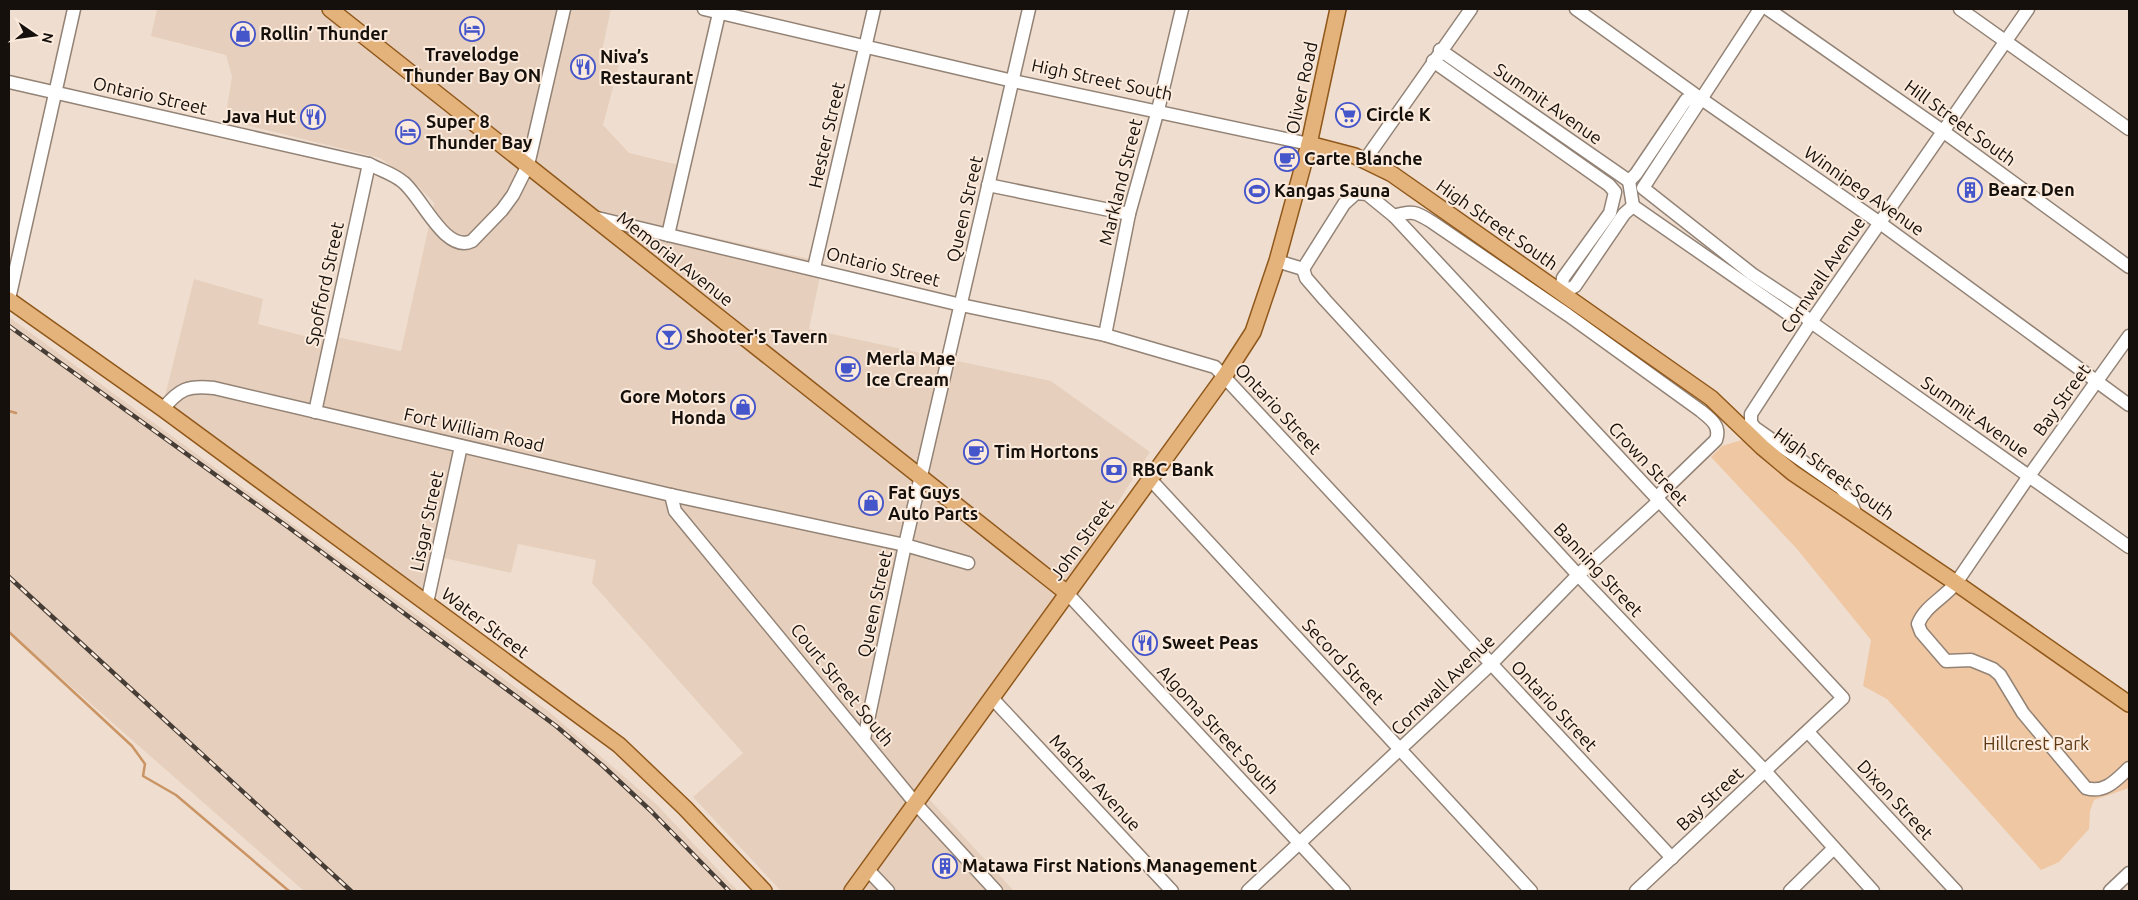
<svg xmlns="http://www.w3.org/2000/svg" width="2138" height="900" font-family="Ubuntu,sans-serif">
  <rect width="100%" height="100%" fill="#efdecf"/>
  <g fill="#e6cfbc">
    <polygon points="157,9 611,9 602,51 621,57 603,125 629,153 687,167 672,228 823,262 809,329 1051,381 1150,452 929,799 1014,891 781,891 693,797 743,753 592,583 596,560 518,544 511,573 444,558 432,600 163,404 194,279 263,299 258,324 335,344 337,337 401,351 434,203 419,187 380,158 225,120 232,77 226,55 151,36"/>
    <polygon points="9,317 548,711 657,805 738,891 304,891 9,632"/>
  </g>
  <polygon fill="#efc7a3" points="1742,440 1801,486 2129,709 2129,788 2094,800 2090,811 2089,829 2059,862 2041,870 1887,699 1863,686 1871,640 1797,549 1711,457 1722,446"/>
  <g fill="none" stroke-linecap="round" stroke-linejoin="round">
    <g stroke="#ca9464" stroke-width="2.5">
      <polyline points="9,411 16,413"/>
      <polyline points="9,632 132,746 145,764 143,776 176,795 289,891"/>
    </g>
    <defs>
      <g id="minor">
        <polyline points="704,9 1013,81 1309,144"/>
        <polyline points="1576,9 1700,98 1880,223 2129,405"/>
        <polyline points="1760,9 1643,188 1752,274 1799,305 1802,314 1811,322 2129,547"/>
        <polyline points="1768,9 1944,132 2129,267"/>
        <polyline points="1960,9 2129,129"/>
        <polyline points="1440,50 1629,181 1636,174 1686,100 1700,98"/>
        <polyline points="1433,61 1609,185 1615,192 1610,213 1563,278 1561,294"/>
        <path d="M 9,82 L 369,164 C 380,170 394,174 403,182 C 422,197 445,254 472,241 L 502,210 L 513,195 L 528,165 L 564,9"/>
        <polyline points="1365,160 1471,9"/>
        <polyline points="1629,181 1633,206"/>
        <polyline points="988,185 1129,214"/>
        <polyline points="1633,206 1790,315 1802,314"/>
        <path d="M 1394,216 C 1412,210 1416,212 1432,222 L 1568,315 L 1701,411 C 1711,419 1721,426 1716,440 L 1656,498"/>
        <polyline points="593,217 961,305 1105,335 1215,367 1672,858"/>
        <polyline points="668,235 720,9"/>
        <polyline points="1277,261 1303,269"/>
        <polyline points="814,268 874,9"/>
        <polyline points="1303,269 1344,204 1356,193 1367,194 1394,216 1843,698 1636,891"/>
        <polyline points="1303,269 1306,278 1325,300 1578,575 1765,771 1873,891"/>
        <polyline points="1561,294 1575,286 1624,214 1633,206"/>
        <polyline points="9,299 74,9"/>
        <polyline points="1105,335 1129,214 1158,110 1182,9"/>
        <path d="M 2129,336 L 2029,476 L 1956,583 C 1944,598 1925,606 1918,624 L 1921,632 L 1946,661 L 1971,660 L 1993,669 L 2000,675 L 2023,713 L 2086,788 C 2105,794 2117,779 2129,768"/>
        <path d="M 163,409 C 179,389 188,385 214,388 L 671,495 L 905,545 L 968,563"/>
        <polyline points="315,412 369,164"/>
        <polyline points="1150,479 1531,891"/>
        <polyline points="671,495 675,511 916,804 996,891"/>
        <polyline points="1856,515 1849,498 1841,488 1755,428 1751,423 1751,414 1811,322 2028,9"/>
        <polyline points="1067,593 1344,891"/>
        <polyline points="427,603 461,446"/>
        <polyline points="992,698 1172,891"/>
        <polyline points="1808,732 1956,891"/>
        <polyline points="864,739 905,545 1029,9"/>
        <polyline points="868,870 888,891"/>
        <polyline points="1248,891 1491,664 1578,575 1659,501"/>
        <polyline points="1790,891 1834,848"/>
        <polyline points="2110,891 2129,873"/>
      </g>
      <g id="major">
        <polyline points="330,9 1067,593"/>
        <polyline points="1309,144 1355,156 1392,174 1711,398 1762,447 1793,473 1956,583 2129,704"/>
        <polyline points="9,300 163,409 619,745 685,808 764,891"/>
        <polyline points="852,891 1224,377 1253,332 1277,261 1309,144 1338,9"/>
      </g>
    </defs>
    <use href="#minor" stroke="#938376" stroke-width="15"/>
    <use href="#major" stroke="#90581b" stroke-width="18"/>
    <use href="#minor" stroke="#fff" stroke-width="12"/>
    <use href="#major" stroke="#e4b27b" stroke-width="15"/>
    <defs>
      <g id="rail">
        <polyline points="9,326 288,527 556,726 603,766 651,811 729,891"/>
        <polyline points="9,577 351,891"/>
      </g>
    </defs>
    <use href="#rail" stroke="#453d36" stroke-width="4.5"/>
    <use href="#rail" stroke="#fcebdc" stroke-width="2.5" stroke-dasharray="8" stroke-linecap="butt"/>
  </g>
  <defs>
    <symbol id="hotel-ring" viewBox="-11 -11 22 22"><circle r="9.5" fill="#fcebdc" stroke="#4555ca" stroke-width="1.5"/><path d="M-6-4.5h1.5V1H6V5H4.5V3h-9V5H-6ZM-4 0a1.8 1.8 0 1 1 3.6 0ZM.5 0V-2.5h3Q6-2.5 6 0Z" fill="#4555ca"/></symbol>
    <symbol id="shop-ring" viewBox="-11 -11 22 22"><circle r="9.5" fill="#fcebdc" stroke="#4555ca" stroke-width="1.5"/><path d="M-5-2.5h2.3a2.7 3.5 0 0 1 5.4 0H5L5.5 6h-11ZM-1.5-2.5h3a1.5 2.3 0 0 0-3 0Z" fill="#4555ca"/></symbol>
    <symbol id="restaurant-ring" viewBox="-11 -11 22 22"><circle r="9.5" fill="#fcebdc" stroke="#4555ca" stroke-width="1.5"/><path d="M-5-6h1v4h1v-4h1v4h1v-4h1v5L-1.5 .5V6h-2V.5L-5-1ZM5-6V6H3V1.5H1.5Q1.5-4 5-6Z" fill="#4555ca"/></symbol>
    <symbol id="supermarket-ring" viewBox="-11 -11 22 22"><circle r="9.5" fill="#fcebdc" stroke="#4555ca" stroke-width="1.5"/><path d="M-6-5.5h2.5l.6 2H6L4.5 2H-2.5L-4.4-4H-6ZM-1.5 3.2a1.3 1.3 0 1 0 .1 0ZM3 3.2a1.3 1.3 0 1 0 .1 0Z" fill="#4555ca"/></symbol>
    <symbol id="cafe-ring" viewBox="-11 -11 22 22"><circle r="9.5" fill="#fcebdc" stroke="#4555ca" stroke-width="1.5"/><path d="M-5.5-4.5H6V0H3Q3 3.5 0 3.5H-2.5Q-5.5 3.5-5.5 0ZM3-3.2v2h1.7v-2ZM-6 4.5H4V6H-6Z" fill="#4555ca"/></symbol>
    <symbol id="building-ring" viewBox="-11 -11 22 22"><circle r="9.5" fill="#fcebdc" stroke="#4555ca" stroke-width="1.5"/><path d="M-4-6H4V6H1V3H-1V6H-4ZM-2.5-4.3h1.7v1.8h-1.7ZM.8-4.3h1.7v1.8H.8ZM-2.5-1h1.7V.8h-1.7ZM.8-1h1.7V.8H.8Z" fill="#4555ca"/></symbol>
    <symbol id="stadium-ring" viewBox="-11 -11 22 22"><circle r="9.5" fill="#fcebdc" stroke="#4555ca" stroke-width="1.5"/><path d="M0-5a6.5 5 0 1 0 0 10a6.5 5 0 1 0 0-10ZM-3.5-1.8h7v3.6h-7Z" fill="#4555ca"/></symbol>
    <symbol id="bar-ring" viewBox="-11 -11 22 22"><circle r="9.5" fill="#fcebdc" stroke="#4555ca" stroke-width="1.5"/><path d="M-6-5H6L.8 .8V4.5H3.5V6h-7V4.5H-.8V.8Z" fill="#4555ca"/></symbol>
    <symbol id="bank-ring" viewBox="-11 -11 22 22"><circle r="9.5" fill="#fcebdc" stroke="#4555ca" stroke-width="1.5"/><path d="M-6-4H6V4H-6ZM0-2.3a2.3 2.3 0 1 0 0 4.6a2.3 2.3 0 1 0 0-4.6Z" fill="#4555ca"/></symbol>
  </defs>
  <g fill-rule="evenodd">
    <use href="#hotel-ring" x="458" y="15" width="28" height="28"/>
    <use href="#shop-ring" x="229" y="20" width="28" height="28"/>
    <use href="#restaurant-ring" x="569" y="53" width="28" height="28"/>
    <use href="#supermarket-ring" x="1334" y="101" width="28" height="28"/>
    <use href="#restaurant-ring" x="299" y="103" width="28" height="28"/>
    <use href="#hotel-ring" x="394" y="118" width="28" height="28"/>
    <use href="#cafe-ring" x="1273" y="145" width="28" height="28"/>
    <use href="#building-ring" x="1956" y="176" width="28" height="28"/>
    <use href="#stadium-ring" x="1243" y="177" width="28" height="28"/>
    <use href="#bar-ring" x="655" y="323" width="28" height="28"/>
    <use href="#cafe-ring" x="834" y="355" width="28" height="28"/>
    <use href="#shop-ring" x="729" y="393" width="28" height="28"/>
    <use href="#cafe-ring" x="962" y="438" width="28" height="28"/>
    <use href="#bank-ring" x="1100" y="456" width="28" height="28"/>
    <use href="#shop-ring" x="857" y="489" width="28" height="28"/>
    <use href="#restaurant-ring" x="1131" y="629" width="28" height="28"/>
    <use href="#building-ring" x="931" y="852" width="28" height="28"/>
  </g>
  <g text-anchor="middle" stroke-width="4" stroke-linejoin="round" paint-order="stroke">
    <g font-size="18" font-weight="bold" fill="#15100b" stroke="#fcebdc" text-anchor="start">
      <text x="260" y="40">Rollin’ Thunder</text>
      <text x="472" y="61" text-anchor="middle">Travelodge<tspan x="472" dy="21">Thunder Bay ON</tspan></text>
      <text x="600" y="63">Niva’s<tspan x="600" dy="21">Restaurant</tspan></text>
      <text x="1366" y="121">Circle K</text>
      <text x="296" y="123" text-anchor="end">Java Hut</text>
      <text x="426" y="128">Super 8<tspan x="426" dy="21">Thunder Bay</tspan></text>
      <text x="1304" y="165">Carte Blanche</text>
      <text x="1988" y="196">Bearz Den</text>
      <text x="1274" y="197">Kangas Sauna</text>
      <text x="686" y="343">Shooter's Tavern</text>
      <text x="866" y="365">Merla Mae<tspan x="866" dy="21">Ice Cream</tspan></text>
      <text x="726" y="403" text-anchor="end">Gore Motors<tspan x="726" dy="21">Honda</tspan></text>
      <text x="994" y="458">Tim Hortons</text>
      <text x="1132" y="476">RBC Bank</text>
      <text x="888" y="499">Fat Guys<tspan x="888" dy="21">Auto Parts</tspan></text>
      <text x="1162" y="649">Sweet Peas</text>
      <text x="962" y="872">Matawa First Nations Management</text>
    </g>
    <g font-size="18" fill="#15100b" stroke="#fcebdc">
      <text transform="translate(1102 80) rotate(12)" y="6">High Street South</text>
      <text transform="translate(1302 88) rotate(-78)" y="6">Oliver Road</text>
      <text transform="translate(150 96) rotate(13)" y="6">Ontario Street</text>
      <text transform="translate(1548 104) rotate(35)" y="6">Summit Avenue</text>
      <text transform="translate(1960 123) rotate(36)" y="6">Hill Street South</text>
      <text transform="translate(827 135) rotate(-77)" y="6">Hester Street</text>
      <text transform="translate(1121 182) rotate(-76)" y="6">Markland Street</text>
      <text transform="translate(1864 191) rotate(35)" y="6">Winnipeg Avenue</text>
      <text transform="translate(965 209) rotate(-77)" y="6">Queen Street</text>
      <text transform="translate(1497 225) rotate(35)" y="6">High Street South</text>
      <text transform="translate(675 259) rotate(38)" y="6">Memorial Avenue</text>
      <text transform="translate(883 267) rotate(14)" y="6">Ontario Street</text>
      <text transform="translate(1823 275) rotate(-56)" y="6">Cornwall Avenue</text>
      <text transform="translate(325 284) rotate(-78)" y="6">Spofford Street</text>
      <text transform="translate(2062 400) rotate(-54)" y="6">Bay Street</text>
      <text transform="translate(1278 409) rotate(47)" y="6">Ontario Street</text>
      <text transform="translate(1975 417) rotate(35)" y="6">Summit Avenue</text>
      <text transform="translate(474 430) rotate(13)" y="6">Fort William Road</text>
      <text transform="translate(1648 464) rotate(47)" y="6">Crown Street</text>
      <text transform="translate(1834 474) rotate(36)" y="6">High Street South</text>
      <text transform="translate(427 521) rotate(-78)" y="6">Lisgar Street</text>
      <text transform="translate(1082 540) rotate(-54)" y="6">John Street</text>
      <text transform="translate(1598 570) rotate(47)" y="6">Banning Street</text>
      <text transform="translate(875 604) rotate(-78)" y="6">Queen Street</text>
      <text transform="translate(485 623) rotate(37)" y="6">Water Street</text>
      <text transform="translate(1343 662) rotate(47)" y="6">Secord Street</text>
      <text transform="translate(842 685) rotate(51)" y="6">Court Street South</text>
      <text transform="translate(1443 685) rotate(-44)" y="6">Cornwall Avenue</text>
      <text transform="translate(1554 706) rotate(47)" y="6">Ontario Street</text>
      <text transform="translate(1218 730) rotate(47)" y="6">Algoma Street South</text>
      <text transform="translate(1095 783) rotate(47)" y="6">Machar Avenue</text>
      <text transform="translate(1710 799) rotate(-43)" y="6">Bay Street</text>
      <text transform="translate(1895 800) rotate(47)" y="6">Dixon Street</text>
    </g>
    <g font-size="18" fill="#5e3914" stroke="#fcebdc">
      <text x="2036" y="750">Hillcrest Park</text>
    </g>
  </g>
  <rect width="2138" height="900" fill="none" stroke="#15100b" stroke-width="20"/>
  <g transform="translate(35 35) rotate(103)" stroke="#fcebdc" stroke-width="4" paint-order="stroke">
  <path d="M0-4L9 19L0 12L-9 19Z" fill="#15100b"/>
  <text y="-8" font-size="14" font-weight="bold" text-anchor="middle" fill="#15100b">N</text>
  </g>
</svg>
